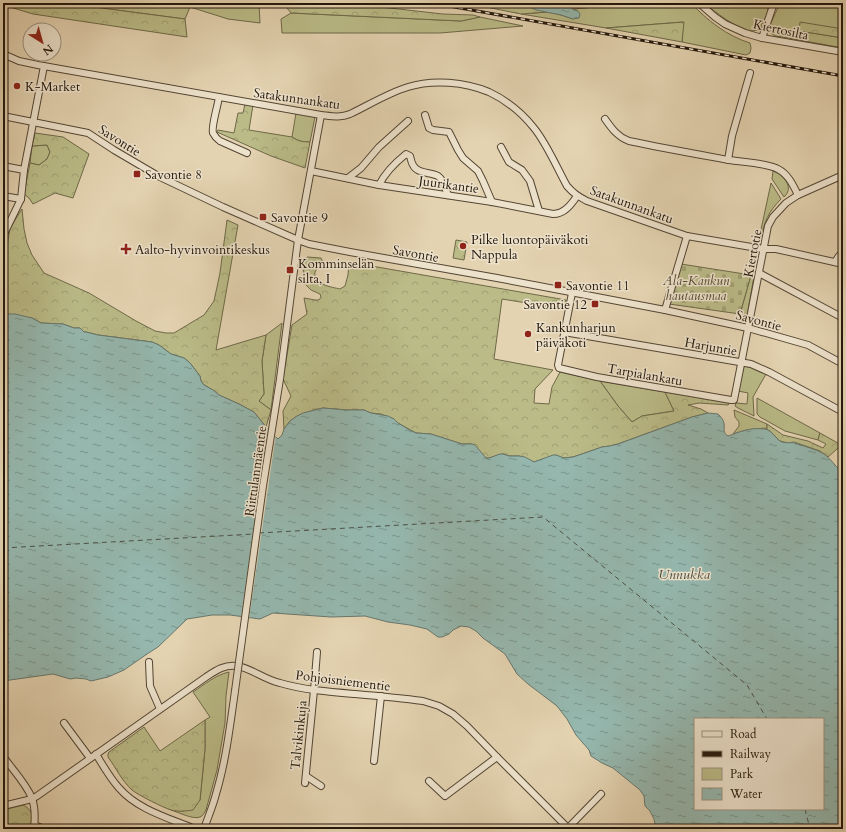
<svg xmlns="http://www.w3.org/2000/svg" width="846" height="832" font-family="Cardo,serif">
  <defs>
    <pattern id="forest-crowns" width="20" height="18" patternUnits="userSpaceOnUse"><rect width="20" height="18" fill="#babb87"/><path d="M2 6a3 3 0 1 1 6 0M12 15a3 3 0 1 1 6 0" fill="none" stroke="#a0a073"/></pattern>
    <pattern id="cemetery-stones" width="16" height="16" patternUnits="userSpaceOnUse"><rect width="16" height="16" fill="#babb87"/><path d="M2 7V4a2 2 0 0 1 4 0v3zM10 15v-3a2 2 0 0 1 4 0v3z" fill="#a0a073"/></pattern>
    <pattern id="water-ripples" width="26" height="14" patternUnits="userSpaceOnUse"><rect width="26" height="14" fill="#95b7ae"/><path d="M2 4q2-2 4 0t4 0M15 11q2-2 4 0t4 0" fill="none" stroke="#79948c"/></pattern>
  </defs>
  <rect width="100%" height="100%" fill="#e4d3b1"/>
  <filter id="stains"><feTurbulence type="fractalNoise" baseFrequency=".005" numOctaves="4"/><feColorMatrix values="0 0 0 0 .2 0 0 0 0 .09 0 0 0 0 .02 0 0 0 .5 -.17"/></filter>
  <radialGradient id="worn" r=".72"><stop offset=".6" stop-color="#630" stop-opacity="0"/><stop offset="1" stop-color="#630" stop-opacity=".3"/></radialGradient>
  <g fill="#babb87" stroke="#6e6949">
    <polygon points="63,3 259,3 260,23 228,19 190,7 185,19"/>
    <path d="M 638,3 L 691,3 C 707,20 727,36 750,43 L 751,48 L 750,53 L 746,55 L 682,42 L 683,22 L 606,28 L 521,14 L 548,12 L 561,15 L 573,19 L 578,11 L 573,9 Z"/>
    <path d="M 704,3 L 757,7 L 759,3 L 768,3 C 767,7 768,9 768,12 C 767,15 761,27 759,29 C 747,38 714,11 704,3 Z"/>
    <polygon points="780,3 828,3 843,6 843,29 831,28 799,31 843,38 843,48 782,37 775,36 771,33 770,25"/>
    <polygon points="291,13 461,21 480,17 523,26 440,33 282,33 281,19"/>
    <path d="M 296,113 L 315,117 L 310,142 C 302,142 298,141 292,137 Z"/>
    <polygon points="47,145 50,152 47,159 39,165 30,163 32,146"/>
    <path d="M 773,171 C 783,175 795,187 784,197 L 772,179 Z"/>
    <path d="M 771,183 L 781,199 C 768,212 764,222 761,240 L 759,239 Z"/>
    <polygon points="751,275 754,276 747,316 740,314"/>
    <polygon points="282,323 271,410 259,401 264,394 262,361 266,335"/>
    <polygon points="744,366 753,368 766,374 753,397 754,416 738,408 735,406 736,403 747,404 748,393 738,391"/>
    <polygon points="600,381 665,392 674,411 642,416 632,422 618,406"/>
    <polygon points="757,398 820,433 818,440 785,431 760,417 757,414"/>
    <polygon points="734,410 767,424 767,430 765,428 747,430 733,434 739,426 739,422 735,417"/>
    <path d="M 229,672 L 226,696 L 225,723 L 217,770 L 206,810 C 204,813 203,816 200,817 C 193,820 178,812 171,810 L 184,811 L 200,800 L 205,749 L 205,720 L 210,717 L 193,692 C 204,685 215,675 229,672 Z"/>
  </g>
  <g fill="url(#forest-crowns)" stroke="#6e6949">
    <polygon points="3,3 63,3 185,19 187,37 33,14 3,5"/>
    <polygon points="283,3 345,3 443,14 473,15 480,17 461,21 291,13"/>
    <polygon points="501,3 531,3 531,4 544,11 548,12 521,14 486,7"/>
    <polygon points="564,3 638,3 573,9"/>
    <polygon points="684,22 682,42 606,28"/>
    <polygon points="800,22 843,29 843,38 799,31"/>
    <path d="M 245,104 L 253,105 L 249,130 L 292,137 C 298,141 302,142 310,142 L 305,168 L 271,156 L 217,132 L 218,130 L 234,133 L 238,113 L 243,113 Z"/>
    <polygon points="35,133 63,137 89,154 73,198 55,193 33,204 29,198 24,194 30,163 39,165 47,159 50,152 47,145 32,146"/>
    <polygon points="22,209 24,229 27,243 32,255 44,273 89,293 136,321 155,331 166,333 174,333 204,315 214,301 220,273 227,220 238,225 216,350 266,335 262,361 264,394 259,401 271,410 266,427 254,412 239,404 219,395 213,390 204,385 201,381 200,376 190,363 184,358 171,354 159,345 152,342 98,335 86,332 84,332 80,328 74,328 63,324 41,323 32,318 3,316 3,265 7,251 8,239 10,229 15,220"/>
    <polygon points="456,240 467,242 464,260 453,258"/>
    <path d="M 307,257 L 321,258 L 323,262 C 321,265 316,269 315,272 C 313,285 332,287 340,289 L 345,286 L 348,275 L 349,262 L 360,264 L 566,300 L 564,309 L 502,299 L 494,359 L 553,370 L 535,389 L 534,403 L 549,404 L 552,387 L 560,372 L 600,381 L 618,406 L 632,422 L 642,416 L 674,411 L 665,392 L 726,402 L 729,404 L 728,405 L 699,403 L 688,405 L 701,409 L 708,413 L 692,417 L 618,444 L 610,446 L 602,447 L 582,454 L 573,457 L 563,458 L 556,455 L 534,462 L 519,456 L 509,456 L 503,454 L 489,458 L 486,458 L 472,444 L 462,444 L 431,434 L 416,433 L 398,423 L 394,419 L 381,414 L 371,413 L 364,410 L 347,410 L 323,408 L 314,410 L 297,416 L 290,421 L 284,429 L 283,411 L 291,396 L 283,379 L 292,325 L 307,314 L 304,298 L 315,300 L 319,300 L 321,297 L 320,294 L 311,290 L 305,284 C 306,273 298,265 307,257 Z"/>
    <polygon points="767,424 783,435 808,441 823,448 826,444 818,440 820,433 843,446 843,452 838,448 828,457 820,451 794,442 788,443 780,441 770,431 767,430"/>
    <path d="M 205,720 L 205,749 L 200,800 L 193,810 C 186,811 178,812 171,810 C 164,808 138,795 132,790 C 122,781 116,768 108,757 L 108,754 L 109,752 L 144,727 L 160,751 Z"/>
    <path d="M 23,805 C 35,811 32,818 31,829 L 3,829 L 3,810 Z"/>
  </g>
  <polygon fill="url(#cemetery-stones)" stroke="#6e6949" points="681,264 751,275 740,314 669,304"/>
  <g fill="url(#water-ripples)" stroke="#67776d" fill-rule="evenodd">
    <polygon points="531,3 564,3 574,10 578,11 580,14 579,18 573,19 561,15 536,10 532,8"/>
    <path d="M 6,314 L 15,314 L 32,318 L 41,323 L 63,324 L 74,328 L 80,328 L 84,332 L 86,332 L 98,335 L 152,342 L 159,345 L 171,354 L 184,358 L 190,363 L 200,376 L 201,381 L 204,385 L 213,390 L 219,395 L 239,404 L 254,412 L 266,427 L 278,439 L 282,435 L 284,429 L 290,421 L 297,416 L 303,413 L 323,408 L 347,410 L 364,410 L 371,413 L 388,416 L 394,419 L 398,423 L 408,429 L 416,433 L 431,434 L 462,444 L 472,444 L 475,445 L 486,458 L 489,458 L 500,454 L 503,454 L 509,456 L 519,456 L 525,457 L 534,462 L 553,455 L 556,455 L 564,458 L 573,457 L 582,454 L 602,447 L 610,446 L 618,444 L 692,417 L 708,413 L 718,414 C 721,417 723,419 724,423 C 725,429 722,432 728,436 C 739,432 751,427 764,429 C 771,429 775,438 780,441 C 785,444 790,442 795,443 C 799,444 803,446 807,447 C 822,452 825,453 835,465 C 837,468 841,470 843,473 L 843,829 L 656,829 L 654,819 L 650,811 L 645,806 L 644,796 L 640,790 L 613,768 L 602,763 L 591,756 L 589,750 L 576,735 L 567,719 L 557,706 L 528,684 L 517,674 L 505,654 L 483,638 L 476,631 L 469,627 L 461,626 L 453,630 L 449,634 L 442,637 L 438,637 L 427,629 L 410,625 L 388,622 L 365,616 L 331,617 L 273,613 L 260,619 L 230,615 L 212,615 L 187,619 L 158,647 L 147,654 L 124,670 L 108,677 L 91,681 L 86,679 L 76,678 L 70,679 L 53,674 L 3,681 L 3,316 ZM 695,719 L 823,719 L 823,809 L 695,809 Z"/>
  </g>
  <polygon fill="#e4d3b1" points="268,427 276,434 249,619 241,618"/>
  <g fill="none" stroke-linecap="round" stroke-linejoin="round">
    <g stroke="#4b4f44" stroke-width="1" stroke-dasharray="5 4" stroke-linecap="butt">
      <polyline points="259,533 543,517 747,685 767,719"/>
      <polyline points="3,548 254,534"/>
      <polyline points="805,809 810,829"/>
    </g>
    <defs>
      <g id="minor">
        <polyline points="699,3 715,17 725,24 745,33 762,38 843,52"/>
        <polyline points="762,38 774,3"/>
        <path d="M 3,54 L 19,61 L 38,65 L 321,115 C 331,116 340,118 350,114 C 369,105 388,93 408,87 C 433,79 465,82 489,92 C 506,100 522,113 534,128 C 547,144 557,168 567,186 C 574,194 578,196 587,201 L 687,236 L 763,249 L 776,249 L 843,264"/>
        <path d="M 219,97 C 218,105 211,127 213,133 C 215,137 217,139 220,141 L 247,153"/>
        <polyline points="425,115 429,128 433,130 449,132 458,150 463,158 478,171 483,181 492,202"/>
        <polyline points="3,116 88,133 114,150 160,177 223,207 298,240 309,244 350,252 497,278 665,310 748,328 808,345 843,364"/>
        <path d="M 605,119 C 612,129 618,137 629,141 C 662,148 696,154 729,160 C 742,162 767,163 778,169 C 788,174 793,185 798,195"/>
        <polyline points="501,147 509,162 522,170 530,181 539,211"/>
        <polyline points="728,160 732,136 750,73"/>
        <polyline points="3,166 24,170"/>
        <path d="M 311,171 L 379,185 L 492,202 L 553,214 C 564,214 571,205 577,196"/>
        <polyline points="348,178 361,168 379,147 408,121"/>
        <path d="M 379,185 C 385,173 396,162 406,154 L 410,156 C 411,159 411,162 413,165 C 417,174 431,172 438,176 C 444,180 445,189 448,195"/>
        <polyline points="3,196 21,199"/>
        <polyline points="3,241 4,234 21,199 24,170 44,66"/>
        <polyline points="835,262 839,256 843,253"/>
        <polyline points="759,273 843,318"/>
        <polyline points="572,293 558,365 559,368 597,377 731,400 734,400 768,226 773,217 786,203 798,195 843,175"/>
        <polyline points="665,310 687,236"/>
        <polyline points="564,332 751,364 769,372 843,412"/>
        <polyline points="280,379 298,240 321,115"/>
        <polyline points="149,662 150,686 160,709"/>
        <polyline points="64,723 90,758"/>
        <path d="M 96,754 C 103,766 110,778 119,788 C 138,810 169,818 195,829"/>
        <path d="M 3,759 L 5,759 C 14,771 26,784 32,798 C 35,807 35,820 34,829"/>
        <polyline points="374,761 381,696"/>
        <polyline points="306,776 321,786"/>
        <polyline points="429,781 445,796 497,757"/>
        <polyline points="305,783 314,690 317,652"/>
        <path d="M 3,806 L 32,799 L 37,796 L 206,677 C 215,671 225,664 237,666 C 251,668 265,680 280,683 C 304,690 330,692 355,694 C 378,696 400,698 423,701 L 439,706 L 453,714 L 467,726 L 497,757 L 569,829"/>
        <polyline points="34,825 45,829"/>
        <polyline points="568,828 601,794"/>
        <path d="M 204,829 C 208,817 213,806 216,794 C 226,761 230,726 235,691"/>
      </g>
    </defs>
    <use href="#minor" stroke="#534634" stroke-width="8"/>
    <use href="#minor" stroke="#ede2cc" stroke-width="6"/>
    <defs>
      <polyline id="rail" points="432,3 843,76"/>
    </defs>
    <use href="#rail" stroke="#23170b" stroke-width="3"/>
    <use href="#rail" stroke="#ede2cc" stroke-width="1.5" stroke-dasharray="4.5" stroke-linecap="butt"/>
    <defs>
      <polyline id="minor-bridge" points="235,691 263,486 280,379"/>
    </defs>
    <use href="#minor-bridge" stroke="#534634" stroke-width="8" stroke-linecap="butt"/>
    <use href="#minor-bridge" stroke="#ede2cc" stroke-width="6"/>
  </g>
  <g fill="#8f2418" stroke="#ede2cc" stroke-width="1.5">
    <circle cx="17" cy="86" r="4"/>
    <rect x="133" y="170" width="8" height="8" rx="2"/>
    <rect x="259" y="213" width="8" height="8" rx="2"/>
    <circle cx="463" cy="246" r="4"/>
    <path d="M124 243h4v4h4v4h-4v4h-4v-4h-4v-4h4z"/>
    <rect x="286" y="266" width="8" height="8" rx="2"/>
    <rect x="554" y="281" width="8" height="8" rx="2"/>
    <rect x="591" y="300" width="8" height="8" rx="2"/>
    <circle cx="528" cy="334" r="4"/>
  </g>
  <g text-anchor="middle" stroke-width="3" stroke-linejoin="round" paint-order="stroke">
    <g font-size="13" fill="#23170b" stroke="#ede2cc">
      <text transform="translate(781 29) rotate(12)" y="5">Kiertosilta</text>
      <text transform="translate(297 98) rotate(8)" y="5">Satakunnankatu</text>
      <text transform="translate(120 140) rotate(32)" y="5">Savontie</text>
      <text transform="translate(449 184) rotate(8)" y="5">Juurikantie</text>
      <text transform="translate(632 204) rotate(20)" y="5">Satakunnankatu</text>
      <text transform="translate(416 253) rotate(10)" y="5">Savontie</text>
      <text transform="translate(752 253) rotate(-79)" y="5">Kiertotie</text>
      <text transform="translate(759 320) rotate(15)" y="5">Savontie</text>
      <text transform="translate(711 346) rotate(10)" y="5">Harjuntie</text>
      <text transform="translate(645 374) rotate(10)" y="5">Tarpialankatu</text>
      <text transform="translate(255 471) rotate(-82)" y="5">Riittulanmäentie</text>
      <text transform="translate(343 680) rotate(7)" y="5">Pohjoisniementie</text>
      <text transform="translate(298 735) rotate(-84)" y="5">Talvikinkuja</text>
    </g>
    <g font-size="13" fill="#23170b" stroke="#ede2cc" text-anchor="start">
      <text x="25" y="91">K-Market</text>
      <text x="145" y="179">Savontie 8</text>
      <text x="271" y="222">Savontie 9</text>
      <text x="471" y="244">Pilke luontopäiväkoti<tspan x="471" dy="15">Nappula</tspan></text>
      <text x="135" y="254">Aalto-hyvinvointikeskus</text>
      <text x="298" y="268">Komminselän<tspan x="298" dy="15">silta, I</tspan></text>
      <text x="566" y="290">Savontie 11</text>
      <text x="587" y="309" text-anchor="end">Savontie 12</text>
      <text x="536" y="332">Kankunharjun<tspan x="536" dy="15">päiväkoti</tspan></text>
    </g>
    <g font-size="13" font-style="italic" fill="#504830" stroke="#ede2cc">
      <text x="696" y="285">Ala-Kankun<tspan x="696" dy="15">hautausmaa</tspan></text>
    </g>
    <g font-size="14" font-style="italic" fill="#4b4f44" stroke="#ede2cc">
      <text x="684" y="579">Unnukka</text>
    </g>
  </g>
  <rect width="846" height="832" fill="none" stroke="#e4d3b1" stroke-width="16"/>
  <rect x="4" y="4" width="838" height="824" fill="none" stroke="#23170b" stroke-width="2"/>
  <rect x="8" y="8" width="830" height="816" fill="none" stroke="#23170b"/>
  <rect x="694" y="718" width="130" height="92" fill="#ede2cc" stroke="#9c917f"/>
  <rect x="702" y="731" width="20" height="6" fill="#ede2cc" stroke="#9c917f"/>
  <text x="730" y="738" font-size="12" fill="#23170b">Road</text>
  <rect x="702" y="751" width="20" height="6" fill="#23170b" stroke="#9c917f"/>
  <text x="730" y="758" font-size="12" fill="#23170b">Railway</text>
  <rect x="702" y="768" width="20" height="12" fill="#babb87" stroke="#9c917f"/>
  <text x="730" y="778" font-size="12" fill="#23170b">Park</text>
  <rect x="702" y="788" width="20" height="12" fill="url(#water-ripples)" stroke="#9c917f"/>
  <text x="730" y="798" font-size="12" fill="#23170b">Water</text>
  <g transform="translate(42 42) rotate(143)"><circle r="19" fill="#ede2cc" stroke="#9c917f"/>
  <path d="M0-3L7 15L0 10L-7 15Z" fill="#8f2418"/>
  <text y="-6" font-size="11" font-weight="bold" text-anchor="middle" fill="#23170b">N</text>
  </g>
  <rect width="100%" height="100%" filter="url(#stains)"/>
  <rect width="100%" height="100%" fill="url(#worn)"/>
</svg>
